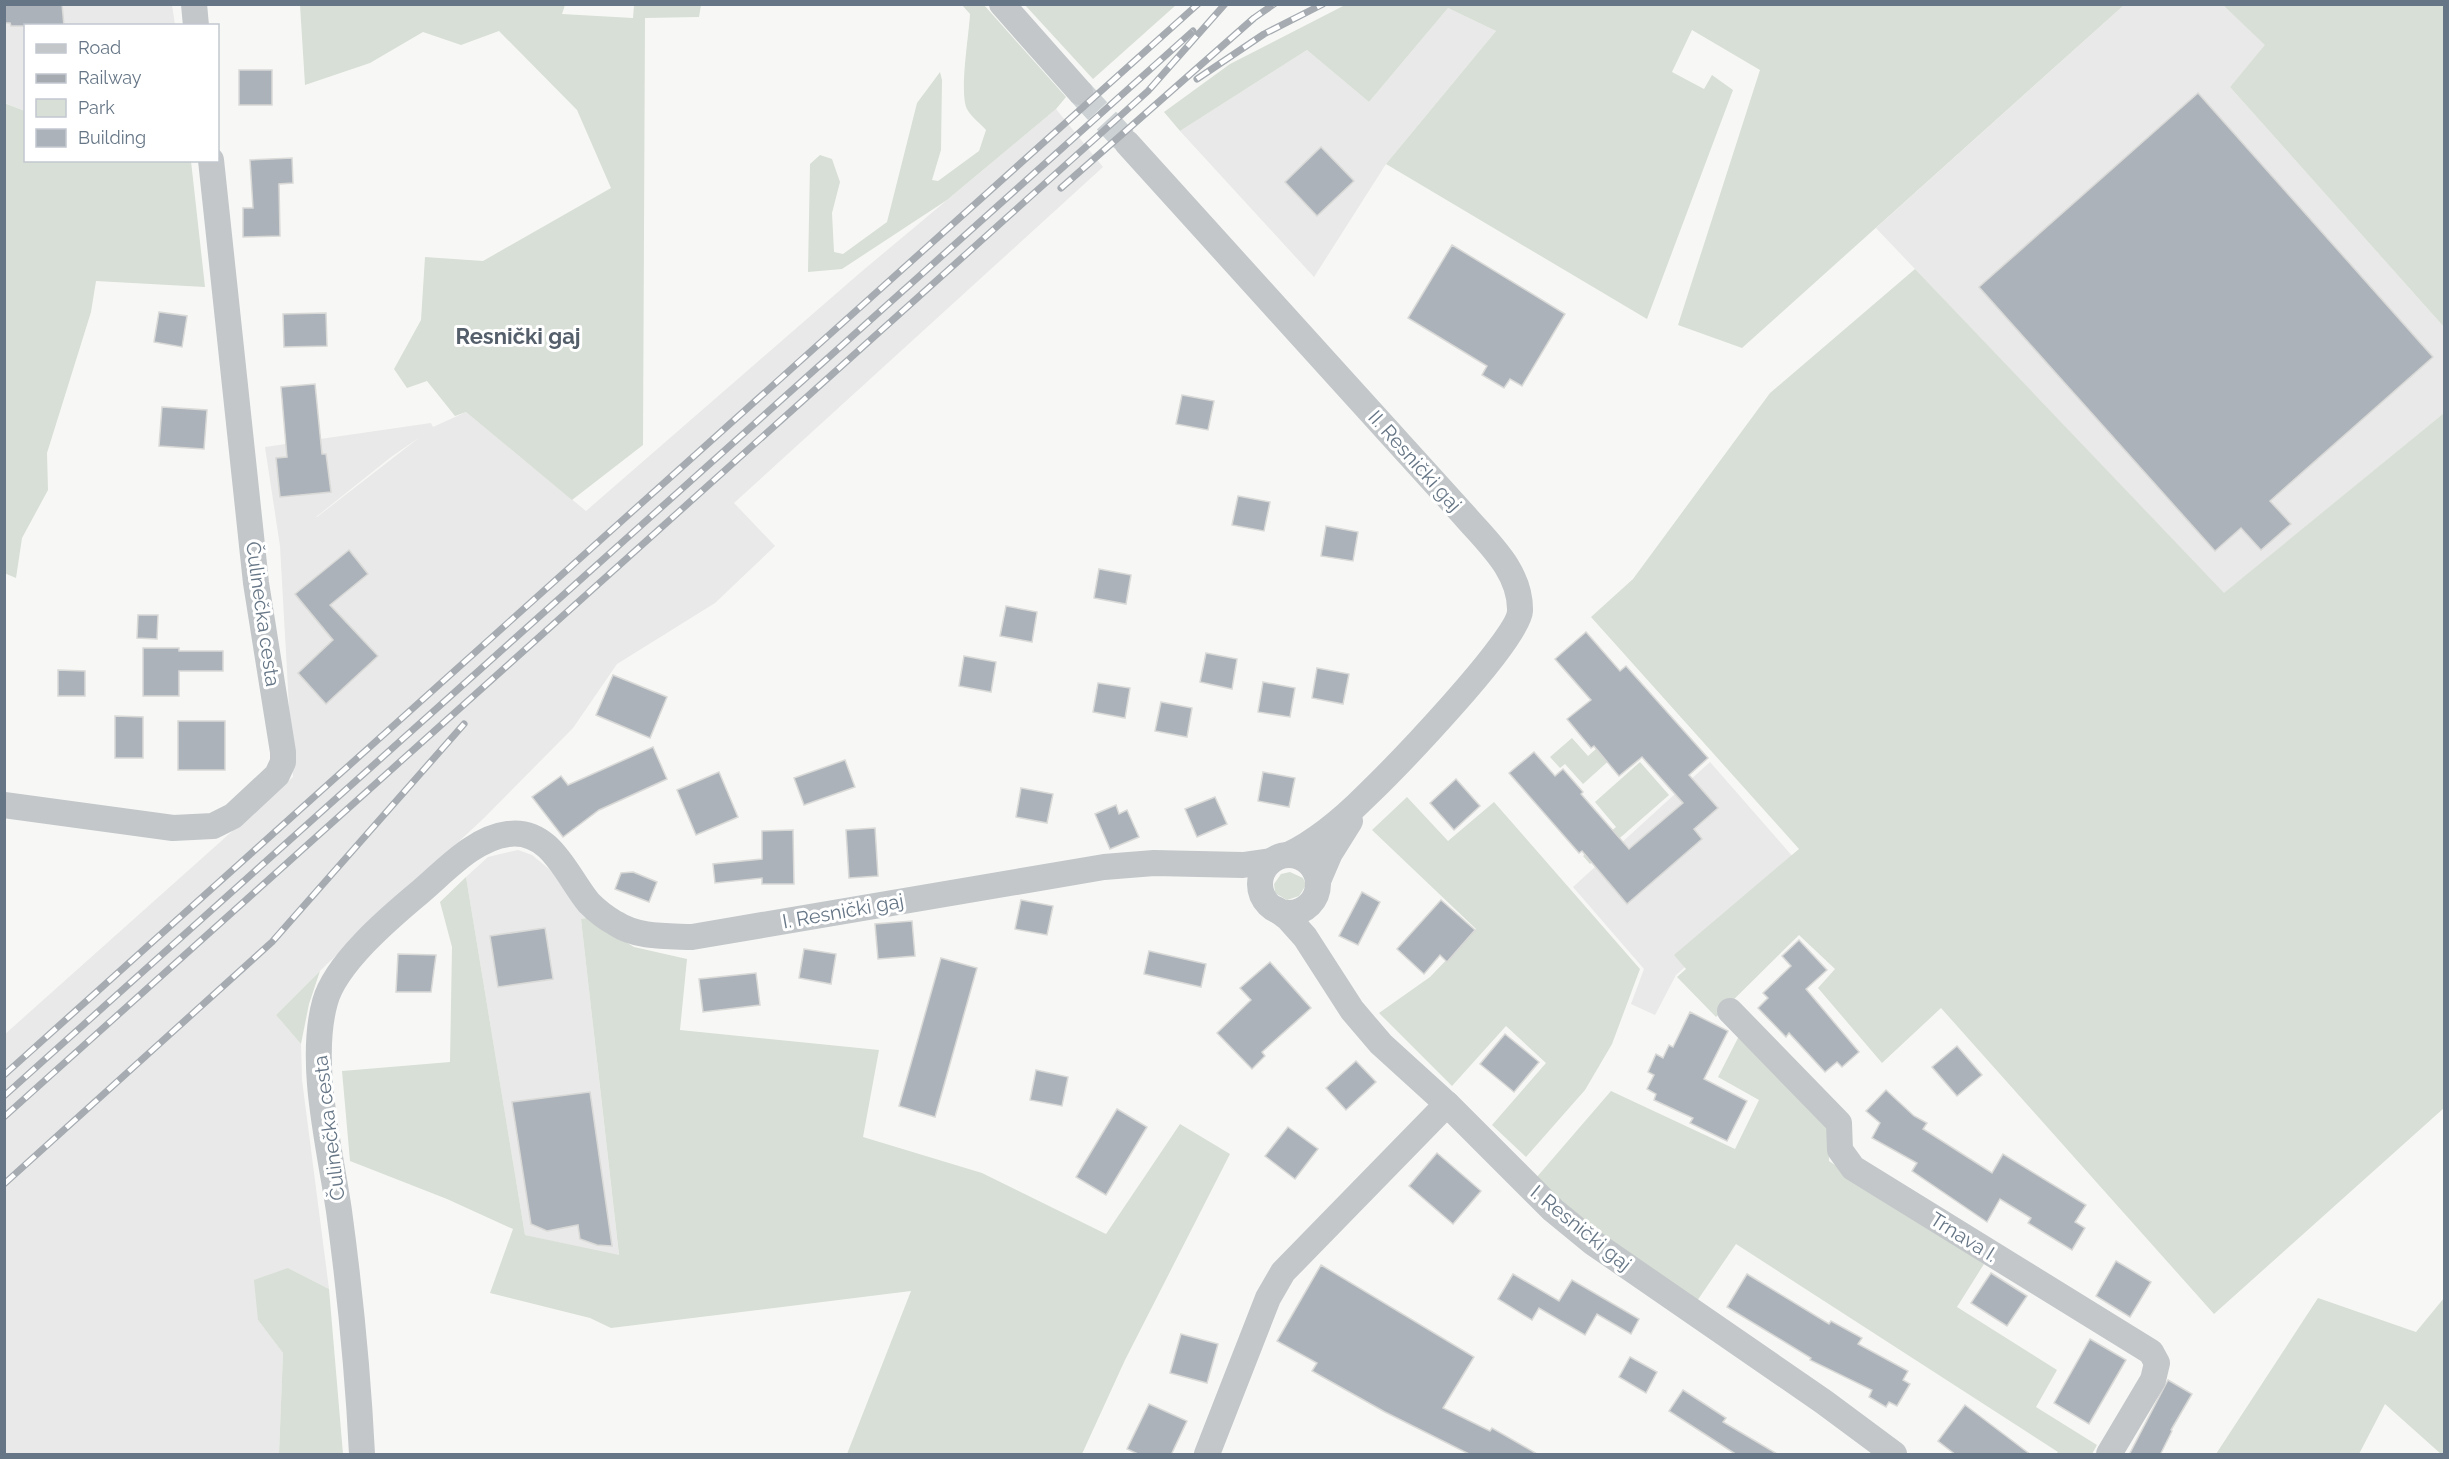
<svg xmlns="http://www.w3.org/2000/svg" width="2449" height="1459" font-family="Raleway,sans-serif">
  <rect width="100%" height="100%" fill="#f7f8f5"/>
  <g fill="#e8e9e8" fill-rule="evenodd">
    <polygon points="4,5 172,5 175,25 26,26 25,111 5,103"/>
    <polygon points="2124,5 2223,5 2266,45 2230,87 2444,327 2444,413 2224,594 1876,228"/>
    <polygon points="1448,8 1496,31 1386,164 1314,277 1180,131 1307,50 1369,102"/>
    <path d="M 1056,109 L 1103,167 L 734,503 L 775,546 L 715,603 L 617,664 L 573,728 L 483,819 L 327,964 L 276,1015 L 301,1044 L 302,1080 L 329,1289 L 288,1268 L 258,1320 L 283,1353 L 279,1454 L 5,1454 L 4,1035 L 293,777 L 280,546 L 265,447 L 431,423 L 433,427 L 466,412 L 586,511 L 861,272 ZM 420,437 L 317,517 L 316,517 L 391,457 Z"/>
    <polygon points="1710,762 1800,865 1676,975 1655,1015 1631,1004 1644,969 1573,887"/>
    <polygon points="518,850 532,855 549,869 592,917 581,919 619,1256 525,1235 466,877 488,857"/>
  </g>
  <g fill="#d8dfd6">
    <polygon points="1347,4 2124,4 2124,5 1742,348 1678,325 1760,70 1692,30 1672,72 1704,89 1712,75 1733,90 1647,319 1386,164 1496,31 1448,8 1369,102 1307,50 1180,131 1164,112 1230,64"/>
    <polygon points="565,5 562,14 633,18 634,5 701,5 699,17 645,18 643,445 572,500 466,412 455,416 427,381 407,388 394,369 421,320 425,257 483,261 611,188 577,110 499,31 461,45 423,32 370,63 305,85 300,5"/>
    <path d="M 962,5 L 984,5 L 1066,97 L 1056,109 L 947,200 L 842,269 L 808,272 L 810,164 L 820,155 L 832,159 L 840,182 L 832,213 L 834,252 L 843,254 L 887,222 L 917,103 L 940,72 L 942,80 L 941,150 L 932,180 L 938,181 L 979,151 L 986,130 C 981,124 971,117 967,109 C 959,93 969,35 970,14 Z"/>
    <polygon points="1025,5 1176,5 1093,79"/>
    <polygon points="2223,5 2444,5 2444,327 2230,87 2265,45"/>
    <polygon points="4,103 25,111 26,160 191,161 205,287 96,281 91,312 47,453 48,490 22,538 16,578 4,573"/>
    <polygon points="1915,269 2224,593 2444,413 2444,1108 2214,1314 1941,1008 1882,1063 1818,988 1835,969 1799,935 1716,1017 1677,977 1686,969 1674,955 1799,849 1591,617 1633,579 1770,393"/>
    <polygon points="1612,735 1623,748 1583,784 1565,764 1560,768 1550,757 1572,738 1588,756"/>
    <polygon points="1640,762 1669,795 1590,864 1583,856 1616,827 1595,802"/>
    <polygon points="1407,797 1448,841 1494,802 1640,969 1612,1044 1585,1090 1526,1157 1492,1125 1546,1063 1506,1026 1452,1086 1379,1013 1430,977 1476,929 1372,830"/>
    <polygon points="1290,872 1303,878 1306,885 1299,896 1287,900 1275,893 1274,884 1281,874"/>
    <polygon points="466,877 525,1235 619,1255 581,919 592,917 605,929 634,947 687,959 680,1030 879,1050 863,1137 982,1173 1106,1234 1180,1124 1230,1154 1125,1360 1082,1454 847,1454 911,1291 611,1328 590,1318 490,1293 513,1229 447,1199 350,1161 342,1071 450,1062 452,947 440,902"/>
    <polygon points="320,971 309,1004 301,1044 276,1015"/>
    <polygon points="1739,1036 1829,1126 1829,1161 1984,1264 1957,1307 2057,1370 2036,1407 2097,1445 2092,1454 2056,1454 2058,1452 1736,1244 1697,1301 1586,1224 1536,1178 1611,1091 1735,1149 1759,1100 1718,1077"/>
    <polygon points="288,1268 329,1289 343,1454 279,1454 283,1353 258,1320 254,1280"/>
    <polygon points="2318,1298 2416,1332 2444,1298 2444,1454 2441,1454 2385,1404 2359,1454 2216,1454"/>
  </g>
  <g fill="#abb2b9" stroke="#d9d9d7" stroke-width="1.5">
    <polygon points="4,4 62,4 64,26 11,26 10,23 4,23"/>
    <rect x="239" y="70" width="33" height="35"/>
    <polygon points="2198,93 2433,357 2270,501 2291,524 2261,550 2241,528 2215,551 1979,287"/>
    <polygon points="1321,147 1354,181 1317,216 1285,182"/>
    <polygon points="292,158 293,183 279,184 280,236 243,237 243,208 253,208 250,160"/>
    <polygon points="1452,245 1565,314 1522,386 1510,379 1504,388 1482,375 1487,366 1408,318"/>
    <polygon points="159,312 187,316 182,347 154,342"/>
    <polygon points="326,313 327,346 284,347 283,314"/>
    <polygon points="315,384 322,454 326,454 331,492 280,497 276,458 287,457 281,387"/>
    <polygon points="1182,395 1214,401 1208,430 1176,424"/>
    <polygon points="162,407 207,410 204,449 159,446"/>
    <polygon points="1238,496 1270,502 1264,531 1232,525"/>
    <polygon points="1326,526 1358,532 1353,561 1321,556"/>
    <polygon points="349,550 368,574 330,605 378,656 326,704 298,673 333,640 295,594"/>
    <polygon points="1099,569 1131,575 1126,604 1094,598"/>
    <polygon points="1006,606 1037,612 1032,642 1000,636"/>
    <polygon points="138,615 158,615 157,639 137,638"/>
    <polygon points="1586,632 1620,671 1626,666 1708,758 1689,775 1718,808 1694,829 1702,839 1627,904 1582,851 1579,853 1509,773 1534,752 1555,776 1563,769 1583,792 1581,794 1629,849 1683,803 1642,757 1619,776 1594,746 1591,748 1567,719 1591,700 1555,659"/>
    <polygon points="143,648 179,648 179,651 223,651 223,671 179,671 179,696 143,696"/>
    <polygon points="1206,653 1237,659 1232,689 1200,682"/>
    <polygon points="964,656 996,662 991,692 959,686"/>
    <polygon points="1317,668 1349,674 1343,704 1312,698"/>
    <polygon points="58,670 85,671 85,696 58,696"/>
    <polygon points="613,675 667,697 650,738 596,715"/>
    <polygon points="1263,682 1295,688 1290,717 1258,712"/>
    <polygon points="1098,683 1130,688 1125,718 1093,712"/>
    <polygon points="1161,702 1192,708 1187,737 1155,731"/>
    <polygon points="115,716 143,717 143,758 115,758"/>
    <rect x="178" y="721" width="47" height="49"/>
    <polygon points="653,747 667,779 599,810 563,837 532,797 561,776 568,785"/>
    <polygon points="845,760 855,787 804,805 794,778"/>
    <polygon points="719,772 738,817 696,835 677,790"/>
    <polygon points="1263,772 1295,778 1289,807 1258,801"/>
    <polygon points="1456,779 1480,806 1454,830 1430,803"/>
    <polygon points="1021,788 1053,794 1047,823 1016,817"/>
    <polygon points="1215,797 1227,824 1197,837 1185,809"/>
    <polygon points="1116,805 1119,814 1127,810 1139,837 1110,849 1095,814"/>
    <polygon points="875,828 878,876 849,878 846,830"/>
    <polygon points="793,830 794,884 762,884 762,878 715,883 713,864 762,859 762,831"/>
    <polygon points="633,872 657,882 649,902 615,889 621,873"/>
    <polygon points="1362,892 1380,902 1358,945 1339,936"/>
    <polygon points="1021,900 1053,906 1047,935 1015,929"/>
    <polygon points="1441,900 1475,930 1447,962 1440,955 1424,974 1397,949"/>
    <polygon points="912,921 915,956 878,959 875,924"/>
    <polygon points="545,928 553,979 498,987 490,936"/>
    <polygon points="1799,940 1827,970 1806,989 1859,1052 1842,1067 1837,1062 1825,1072 1789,1033 1786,1037 1758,1008 1768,998 1763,993 1791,966 1782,956"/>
    <polygon points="804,949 836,954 831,984 799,978"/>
    <polygon points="1149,951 1206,964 1201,987 1144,974"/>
    <polygon points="398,954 436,955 431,992 396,992"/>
    <polygon points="941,958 977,968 935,1117 899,1106"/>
    <polygon points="1270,962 1311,1008 1262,1052 1265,1056 1252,1069 1217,1033 1251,1000 1240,988"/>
    <polygon points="756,973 760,1005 703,1012 699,979"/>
    <polygon points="1690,1012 1728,1031 1704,1079 1747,1101 1727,1141 1690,1123 1693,1118 1654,1100 1656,1094 1647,1089 1654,1075 1648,1072 1656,1054 1663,1058 1669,1045 1673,1047"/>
    <polygon points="1505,1034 1539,1062 1514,1092 1480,1064"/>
    <polygon points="1957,1046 1982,1075 1957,1096 1932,1067"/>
    <polygon points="1356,1061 1376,1082 1346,1110 1326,1088"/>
    <polygon points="1036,1070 1068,1077 1062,1106 1030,1100"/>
    <polygon points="1886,1090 1914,1116 1927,1123 1923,1129 1992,1173 2003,1154 2086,1205 2075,1222 2085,1228 2072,1250 2028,1223 2031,1218 2000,1199 1987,1222 1912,1171 1917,1163 1872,1138 1880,1123 1866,1111"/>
    <polygon points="590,1092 612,1246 597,1245 580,1239 578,1225 547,1231 531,1224 512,1102"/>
    <polygon points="1117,1109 1147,1127 1106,1195 1076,1177"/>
    <polygon points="1288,1127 1318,1149 1295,1179 1265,1156"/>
    <polygon points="1437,1153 1481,1191 1453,1224 1409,1186"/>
    <polygon points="2116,1261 2151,1282 2130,1317 2096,1296"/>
    <polygon points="1321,1265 1474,1357 1443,1408 1490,1431 1492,1428 1539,1455 1471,1455 1385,1412 1312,1371 1317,1363 1277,1341"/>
    <polygon points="1991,1273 2027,1296 2007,1326 1971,1303"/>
    <polygon points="1513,1274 1559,1301 1572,1280 1639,1319 1631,1334 1597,1314 1585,1335 1539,1308 1532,1320 1498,1299"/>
    <polygon points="1747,1274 1829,1324 1831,1321 1862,1338 1858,1344 1908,1371 1903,1380 1910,1384 1897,1406 1889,1402 1886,1407 1869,1397 1872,1390 1810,1360 1811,1358 1727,1307"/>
    <polygon points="1181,1334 1218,1344 1207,1383 1170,1373"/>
    <polygon points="2090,1339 2126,1360 2089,1424 2054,1403"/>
    <polygon points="1630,1357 1657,1372 1646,1393 1619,1377"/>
    <polygon points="2168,1380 2192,1394 2171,1430 2172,1431 2160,1455 2129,1455"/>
    <polygon points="1683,1390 1726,1418 1723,1422 1779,1455 1737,1455 1669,1411"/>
    <polygon points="1149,1404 1187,1421 1171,1455 1140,1455 1127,1449"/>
    <polygon points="1965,1405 2031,1455 1956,1455 1938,1441"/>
  </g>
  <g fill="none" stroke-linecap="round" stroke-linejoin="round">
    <polyline stroke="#ccd1d4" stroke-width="26" stroke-dasharray="26 13" stroke-linecap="butt" points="1080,92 1127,143"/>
    <g stroke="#c3c7ca" stroke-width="26">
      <polyline points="194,4 196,26"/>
      <polyline points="1002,4 1080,92"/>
      <path d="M 1127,143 L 1464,515 C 1488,543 1521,571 1520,611 C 1519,640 1394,769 1367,795 C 1344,818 1317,841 1288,855"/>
      <polyline points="4,805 173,828 213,826 233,816 277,775 283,762 283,752 256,583 211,160"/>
      <circle cx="1289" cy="884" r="29"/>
      <polyline points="1318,881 1330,853 1350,821"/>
      <polyline points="1276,909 1288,918 1305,937 1352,1010 1381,1044 1447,1104 1553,1210 1592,1242 1824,1402 1894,1454"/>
      <polyline points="1730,1011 1839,1123 1840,1150 1853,1168 2151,1352 2157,1363 2153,1380 2109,1454"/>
      <path d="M 362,1454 C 358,1374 350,1292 339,1211 C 330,1149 308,1063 325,1002 C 335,964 389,918 419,893 C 444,872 474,838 508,834 C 551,828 567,877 589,903 C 597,911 606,918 615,923 C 638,938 666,936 692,937 L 1104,867 L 1154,863 L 1243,865 L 1271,861"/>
      <polyline points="1207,1454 1268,1298 1283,1272 1447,1104"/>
    </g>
    <defs>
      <g id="rail">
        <polyline points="1197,79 1264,34 1323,4"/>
        <polyline points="1061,188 1254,18 1274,4"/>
        <polyline points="4,1075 1198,4"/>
        <polyline points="4,1096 1193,31"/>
        <polyline points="4,1117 1148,91 1225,4"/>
        <polyline points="4,1184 272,942 464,724"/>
      </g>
    </defs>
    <use href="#rail" stroke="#a5abb1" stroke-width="7"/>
    <use href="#rail" stroke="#fff" stroke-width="4.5" stroke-dasharray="14" stroke-linecap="butt"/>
  </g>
  <g text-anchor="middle" stroke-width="6" stroke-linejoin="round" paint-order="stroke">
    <g font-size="20" fill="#667686" stroke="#fff">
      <text transform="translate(1415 461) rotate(48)" y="7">II. Resnički gaj</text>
      <text transform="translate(263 614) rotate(82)" y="7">Čulinečka cesta</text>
      <text transform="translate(843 911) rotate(-10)" y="7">I. Resnički gaj</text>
      <text transform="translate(329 1128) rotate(-97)" y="7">Čulinečka cesta</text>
      <text transform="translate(1581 1228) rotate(39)" y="7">I. Resnički gaj</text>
      <text transform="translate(1964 1237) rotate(32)" y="7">Trnava I.</text>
    </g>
    <g font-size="22" font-weight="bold" fill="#545f6b" stroke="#fff">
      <text x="518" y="344">Resnički gaj</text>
    </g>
  </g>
  <rect width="2449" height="1459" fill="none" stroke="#667686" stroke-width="12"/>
  <rect x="24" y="24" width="195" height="138" fill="#ffffff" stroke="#c2c8cf" stroke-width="1.5"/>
  <rect x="36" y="44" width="30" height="9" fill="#c3c7ca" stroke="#c2c8cf" stroke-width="1.5"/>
  <text x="78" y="54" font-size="18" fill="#667686">Road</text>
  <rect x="36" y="74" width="30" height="9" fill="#a5abb1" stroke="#c2c8cf" stroke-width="1.5"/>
  <text x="78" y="84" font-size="18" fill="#667686">Railway</text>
  <rect x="36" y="99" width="30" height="18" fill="#d8dfd6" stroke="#c2c8cf" stroke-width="1.5"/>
  <text x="78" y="114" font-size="18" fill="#667686">Park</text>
  <rect x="36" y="129" width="30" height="18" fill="#abb2b9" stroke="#c2c8cf" stroke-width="1.5"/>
  <text x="78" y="144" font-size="18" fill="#667686">Building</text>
</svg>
